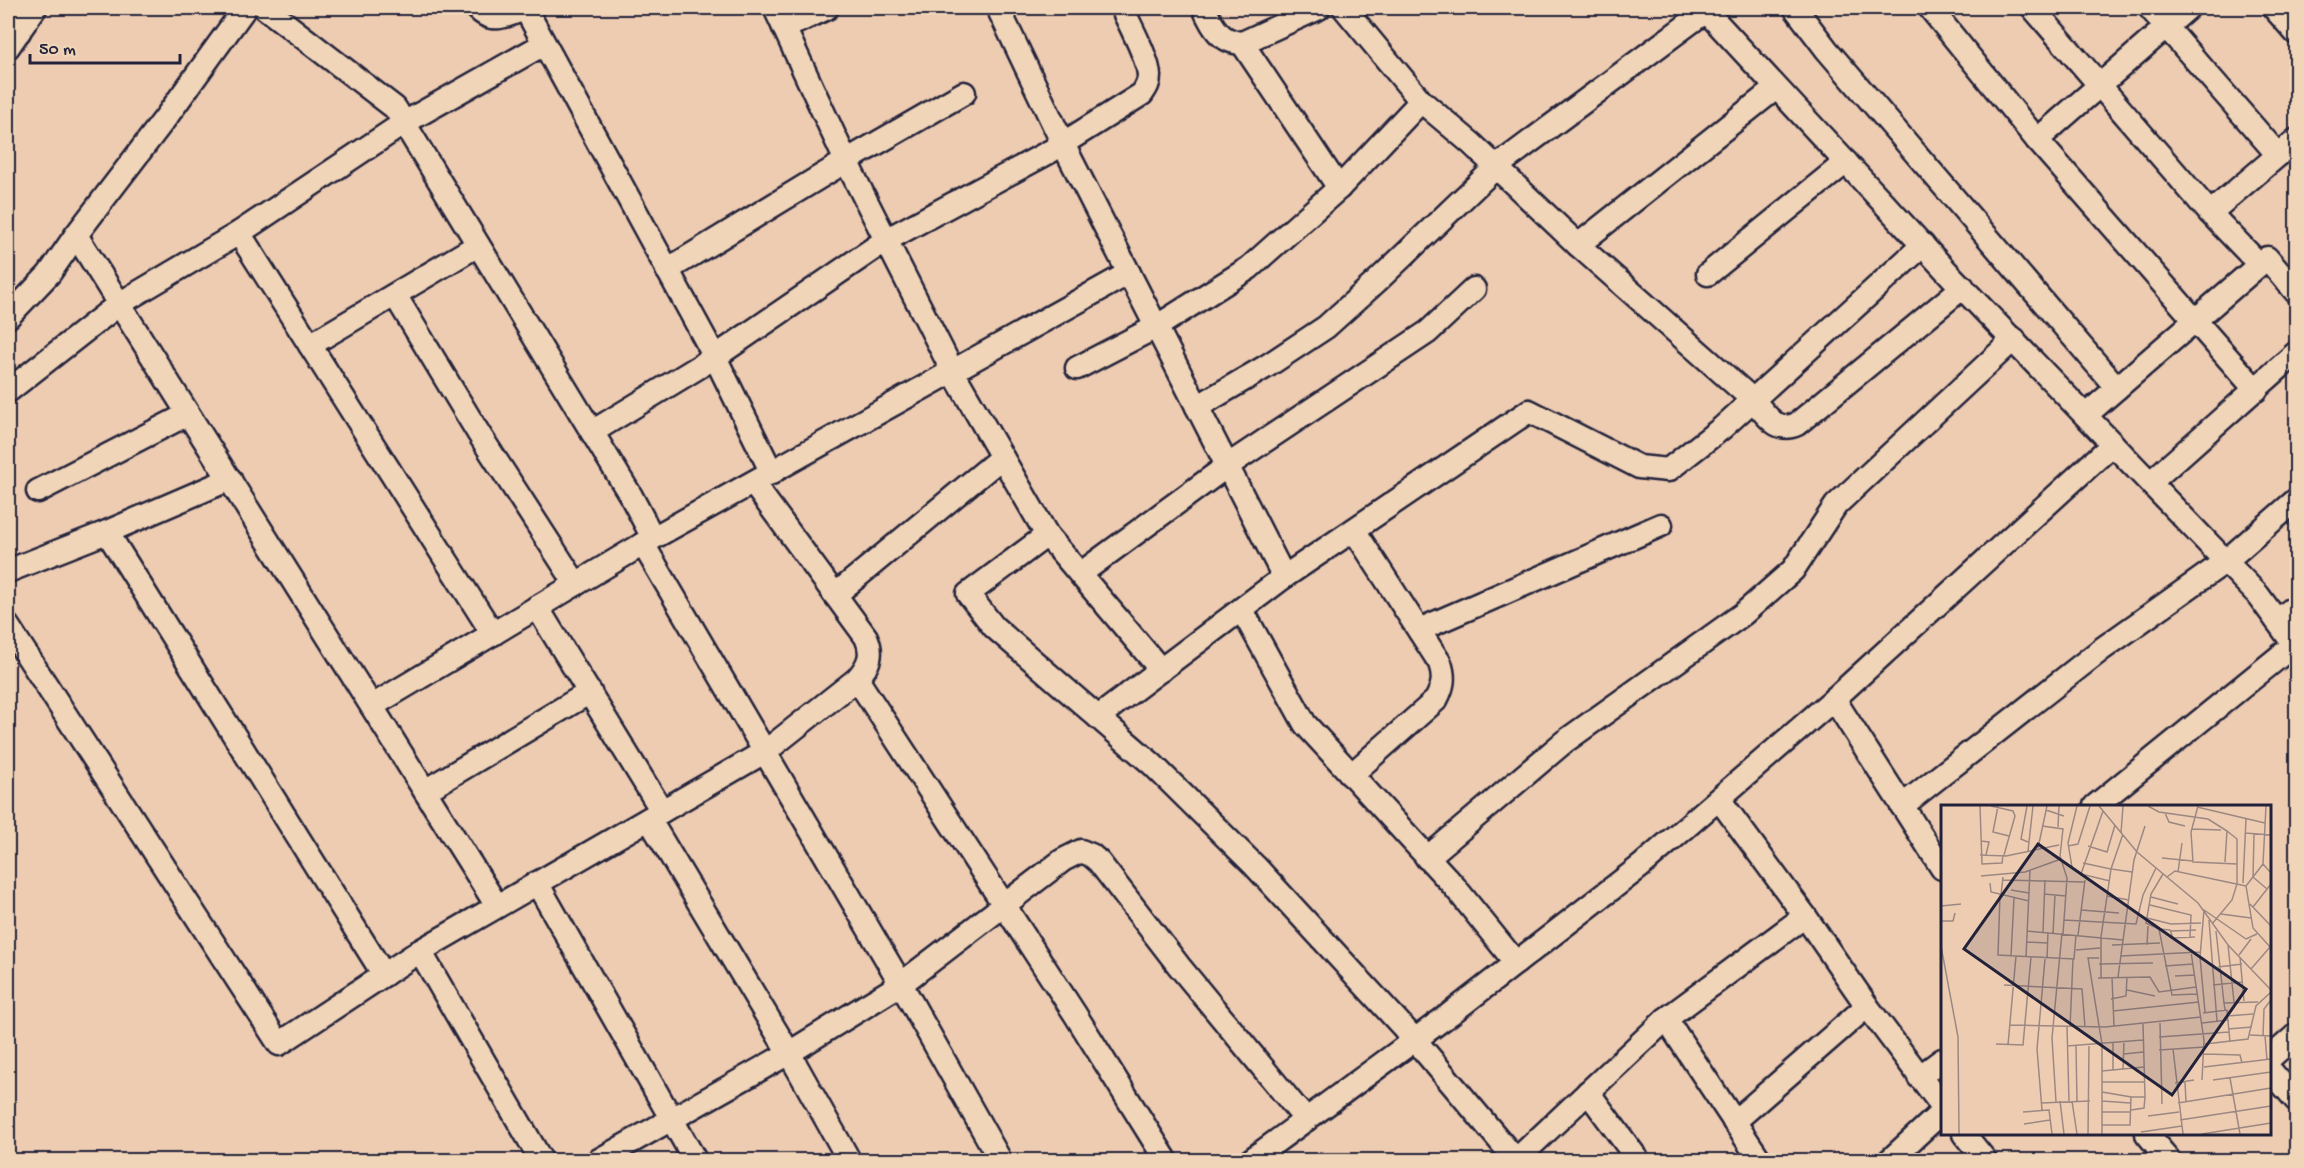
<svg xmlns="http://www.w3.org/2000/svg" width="2304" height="1168" font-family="'Gochi Hand',sans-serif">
  <rect width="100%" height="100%" fill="#eeccb2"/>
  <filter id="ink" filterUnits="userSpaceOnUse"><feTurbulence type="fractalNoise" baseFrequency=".0167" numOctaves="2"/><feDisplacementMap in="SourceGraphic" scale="12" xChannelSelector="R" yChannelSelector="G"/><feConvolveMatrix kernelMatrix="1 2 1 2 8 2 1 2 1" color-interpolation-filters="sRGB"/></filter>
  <g filter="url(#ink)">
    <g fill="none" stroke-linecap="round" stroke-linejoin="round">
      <defs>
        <g id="minor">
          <polyline points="8,8 19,32"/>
          <polyline points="265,8 395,108 631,496 653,538"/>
          <path d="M 477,8 C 492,25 508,15 526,8"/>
          <polyline points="525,8 715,357 772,473"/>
          <polyline points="775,8 846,161 953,372 1047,535 1161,670"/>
          <polyline points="998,8 1063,144 1284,577"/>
          <path d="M 1204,8 C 1212,26 1220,42 1242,43 L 1319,8"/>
          <path d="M 1344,8 L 1421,101 L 1472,144 L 1578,245 L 1753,400 C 1766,414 1776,434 1797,424 L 1963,287"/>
          <polyline points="1795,8 1827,50 2117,388"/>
          <polyline points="1930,8 2037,140 2256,390"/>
          <polyline points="2033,8 2210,213"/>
          <polyline points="2150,8 2278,155"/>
          <polyline points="2274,8 2296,33"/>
          <polyline points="1706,11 1952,277 2258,595 2296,647"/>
          <polyline points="784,28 827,8"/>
          <polyline points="1242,43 1339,188"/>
          <polyline points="8,47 35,8"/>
          <polyline points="2037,140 2188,8"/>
          <polyline points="239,233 493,634"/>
          <polyline points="76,235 497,906"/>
          <polyline points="1578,245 1776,88"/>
          <polyline points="2259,264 2210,213 2296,140"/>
          <polyline points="667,270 846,161 964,93"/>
          <polyline points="1708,274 1846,162"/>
          <polyline points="395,295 479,434 576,584"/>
          <polyline points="8,317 49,274 76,235 167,116 245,8"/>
          <polyline points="310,345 478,245"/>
          <polyline points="1077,368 1156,327 1249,268 1339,188 1421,101"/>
          <polyline points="8,391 119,304 239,233 404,123 544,44"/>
          <polyline points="1197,407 1267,366 1326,327 1377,281 1496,167 1710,8"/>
          <polyline points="2086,415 2267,258 2296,292"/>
          <path d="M 592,432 L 715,357 L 886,240 L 1051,151 L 1142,94 C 1146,88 1149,84 1149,76 C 1149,60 1129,23 1122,8"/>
          <polyline points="2151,482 2296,353"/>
          <polyline points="38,491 188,414"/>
          <polyline points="107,532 384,975"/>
          <polyline points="1047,535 968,594 994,627 1152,764 1255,866 1415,1040 1516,1160"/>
          <polyline points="643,544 901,984 1000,1160"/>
          <polyline points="8,571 107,532 230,479"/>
          <polyline points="1080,574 1227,466 1428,332 1474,289"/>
          <polyline points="835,595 1002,457"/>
          <polyline points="537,607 662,811"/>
          <polyline points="1242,610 1305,724 1454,886 1516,963"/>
          <polyline points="2277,621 2296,606"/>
          <path d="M 8,626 L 279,1044 L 420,951 L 766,751 L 857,679 C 869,665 874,654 866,637 L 753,483"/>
          <polyline points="1419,630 1661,525"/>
          <polyline points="857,679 1075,1014 1166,1160"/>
          <polyline points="1834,699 1942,868"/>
          <polyline points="372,706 653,538 1129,273"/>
          <polyline points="1098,717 1284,577 1529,411 1639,467 1668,470 1722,428 1923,245"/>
          <path d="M 1351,775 L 1436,700 C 1443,687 1445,678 1440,663 L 1354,530"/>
          <polyline points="425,791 590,692"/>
          <polyline points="1719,799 1805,916 1867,1006 1942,1106"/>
          <polyline points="1902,806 2102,649 2226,561 2296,500"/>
          <polyline points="2095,806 2295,644"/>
          <polyline points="649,819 789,1053 849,1160"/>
          <polyline points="1427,858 1564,742 1743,614 1793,570 1836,505 2014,339"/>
          <polyline points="537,883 695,1160"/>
          <polyline points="420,951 541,1160"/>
          <polyline points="1666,1019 1760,1160"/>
          <polyline points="2270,1058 2296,1035"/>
          <polyline points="2270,1070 2296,1100"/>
          <polyline points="1919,1077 1942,1060"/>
          <polyline points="1588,1092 1638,1160"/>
          <polyline points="1734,1122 1867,1006"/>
          <polyline points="1964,1134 1985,1160"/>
          <polyline points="2147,1134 2169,1160"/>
          <polyline points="599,1160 789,1053 901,984 1063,860 1081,851 1091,855 1099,862 1179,966 1306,1120"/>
          <polyline points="1251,1160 1450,1014 1641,866 1834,699 2113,444"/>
          <polyline points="1516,1160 1666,1019 1805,916"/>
          <polyline points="1890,1160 1942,1112"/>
        </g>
      </defs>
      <use href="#minor" stroke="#22223b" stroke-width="27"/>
      <use href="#minor" stroke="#f1d5b8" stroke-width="22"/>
    </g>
  </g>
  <g transform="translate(1941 805)">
    <rect width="330" height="330" fill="#eeccb2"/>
    <path fill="none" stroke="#9c8882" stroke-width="1.5" d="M 39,1 L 41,59 L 61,58 L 62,50M 50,1 L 72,6 L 74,11 L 63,50M 57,1 L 52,27 L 68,31M 86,1 L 80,34 L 87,37M 158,1 L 196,47 L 257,98 L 287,140 L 330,185M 207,1 L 218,7 L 267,14 L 286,26 L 284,57M 257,1 L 250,27 L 252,57 L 296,59M 325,1 L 322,59 L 330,68M 256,2 L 324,18M 105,5 L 123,11M 162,6 L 140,69 L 169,76M 224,8 L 228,17 L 244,21M 101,21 L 122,24 L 119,51 L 126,73 L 122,129M 117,22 L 118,1M 251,24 L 280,25M 180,28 L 182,1M 304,28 L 330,30M 182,29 L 170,64 L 191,67M 313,29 L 312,72 L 326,84M 40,36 L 48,37 L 45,50M 127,41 L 137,39 L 149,1M 147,41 L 166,47 L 174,20M 97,43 L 106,1M 87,46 L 92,1M 39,50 L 65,51 L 118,40M 221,53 L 252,56M 142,58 L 170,64 L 160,132 L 160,173M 322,59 L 305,81 L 312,123 L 330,143M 131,62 L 127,38 L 136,1M 237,67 L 241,38M 222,69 L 210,89 L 205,118 L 218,124 L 231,190 L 256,189M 40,71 L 84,67 L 120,54M 226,72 L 234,66 L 305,81M 62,75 L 144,77M 49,78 L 50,87 L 88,96M 302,78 L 305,14M 70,85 L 88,88M 103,89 L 125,91M 59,90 L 57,150 L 133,154 L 135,130M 60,90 L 62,72M 166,91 L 188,95M 210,92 L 237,99M 309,99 L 330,121M 209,100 L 250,110 L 249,132M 0,101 L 20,99M 312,102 L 330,79M 140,105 L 178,108M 280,109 L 310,113M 206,113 L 230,119 L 260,118M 123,115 L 195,119 L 202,90 L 215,63M 268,115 L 276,216M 0,116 L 12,116 L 14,108M 271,119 L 291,95 L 296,79 L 296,34 L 286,26M 218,124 L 229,125 L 232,133 L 254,132M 86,126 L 182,135M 230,126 L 255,125M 275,126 L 283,198M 102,127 L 104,75M 112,128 L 114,90M 137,130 L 144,75M 86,137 L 107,138M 171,140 L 219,138M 206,140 L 207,121M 287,140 L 293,197M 0,141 L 17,232 L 18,329M 135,145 L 159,143M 250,147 L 263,235 L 261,275M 298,150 L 310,134M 70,151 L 73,93M 180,151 L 259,147M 85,152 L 89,65M 299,152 L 303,196M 158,153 L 147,153 L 161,239 L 161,329M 106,154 L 107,127M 158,159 L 212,158M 224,161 L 252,159M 277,162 L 301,159M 310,164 L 329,142M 234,171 L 254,170M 171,172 L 173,221M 177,172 L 193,55 L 204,21M 157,173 L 209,172 L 218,187 L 255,182M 63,180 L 141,184 L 144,222M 272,180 L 301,177M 186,185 L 214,191M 170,194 L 185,191 L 186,172M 284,205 L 283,198 L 317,197M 172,206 L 258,197M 264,207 L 259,152 L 263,105 L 305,134 L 316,129M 262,208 L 286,205 L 289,237M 286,211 L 312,209M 219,218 L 221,299M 261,218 L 287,215M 69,220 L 164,222 L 260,212M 126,222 L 128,296M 129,222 L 132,154M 287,224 L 311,222M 309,230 L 330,231M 322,231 L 323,204 L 330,195M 324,231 L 326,255M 218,232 L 288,227M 172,237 L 172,265M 55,239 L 82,240 L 90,152M 264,239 L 307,234 L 315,201 L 330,187M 67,240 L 75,151M 126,241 L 202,235M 135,241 L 136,296M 232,244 L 242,329M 218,245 L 264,242M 183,249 L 202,247M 263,249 L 299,250 L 301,258M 263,262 L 330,254M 182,264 L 183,236M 161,266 L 203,262M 289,273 L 299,329M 272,275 L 330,267M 161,277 L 204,277M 244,277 L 245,297M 234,278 L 253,275M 161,287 L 190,292 L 189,320 L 161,320M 190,292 L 204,292 L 202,219M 119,296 L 123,329M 131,296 L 136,329M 161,296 L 189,298M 115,297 L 111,233 L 121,128M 100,298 L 149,296M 237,298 L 330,283M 101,305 L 96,244 L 104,154M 190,305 L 203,303 L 204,292M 82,307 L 108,305 L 111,329M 161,307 L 190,307M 207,311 L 238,307M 239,315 L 330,301M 83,319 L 109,315M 200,327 L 241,321M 147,329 L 148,241M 261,329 L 330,318"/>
    <path fill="#22223b" fill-opacity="0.15" stroke="#22223b" stroke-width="3" d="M 97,39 L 305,184 L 231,290 L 23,144 Z"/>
    <rect width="330" height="330" fill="none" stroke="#22223b" stroke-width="3"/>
  </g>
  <rect width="2304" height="1168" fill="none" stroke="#f1d5b8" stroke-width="30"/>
  <rect x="15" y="15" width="2274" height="1138" fill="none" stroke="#22223b" stroke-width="2" filter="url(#ink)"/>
  <path d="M30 54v9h150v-9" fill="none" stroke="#22223b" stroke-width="3"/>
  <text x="39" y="54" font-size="18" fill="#22223b" stroke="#f1d5b8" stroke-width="4.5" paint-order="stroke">50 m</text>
</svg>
